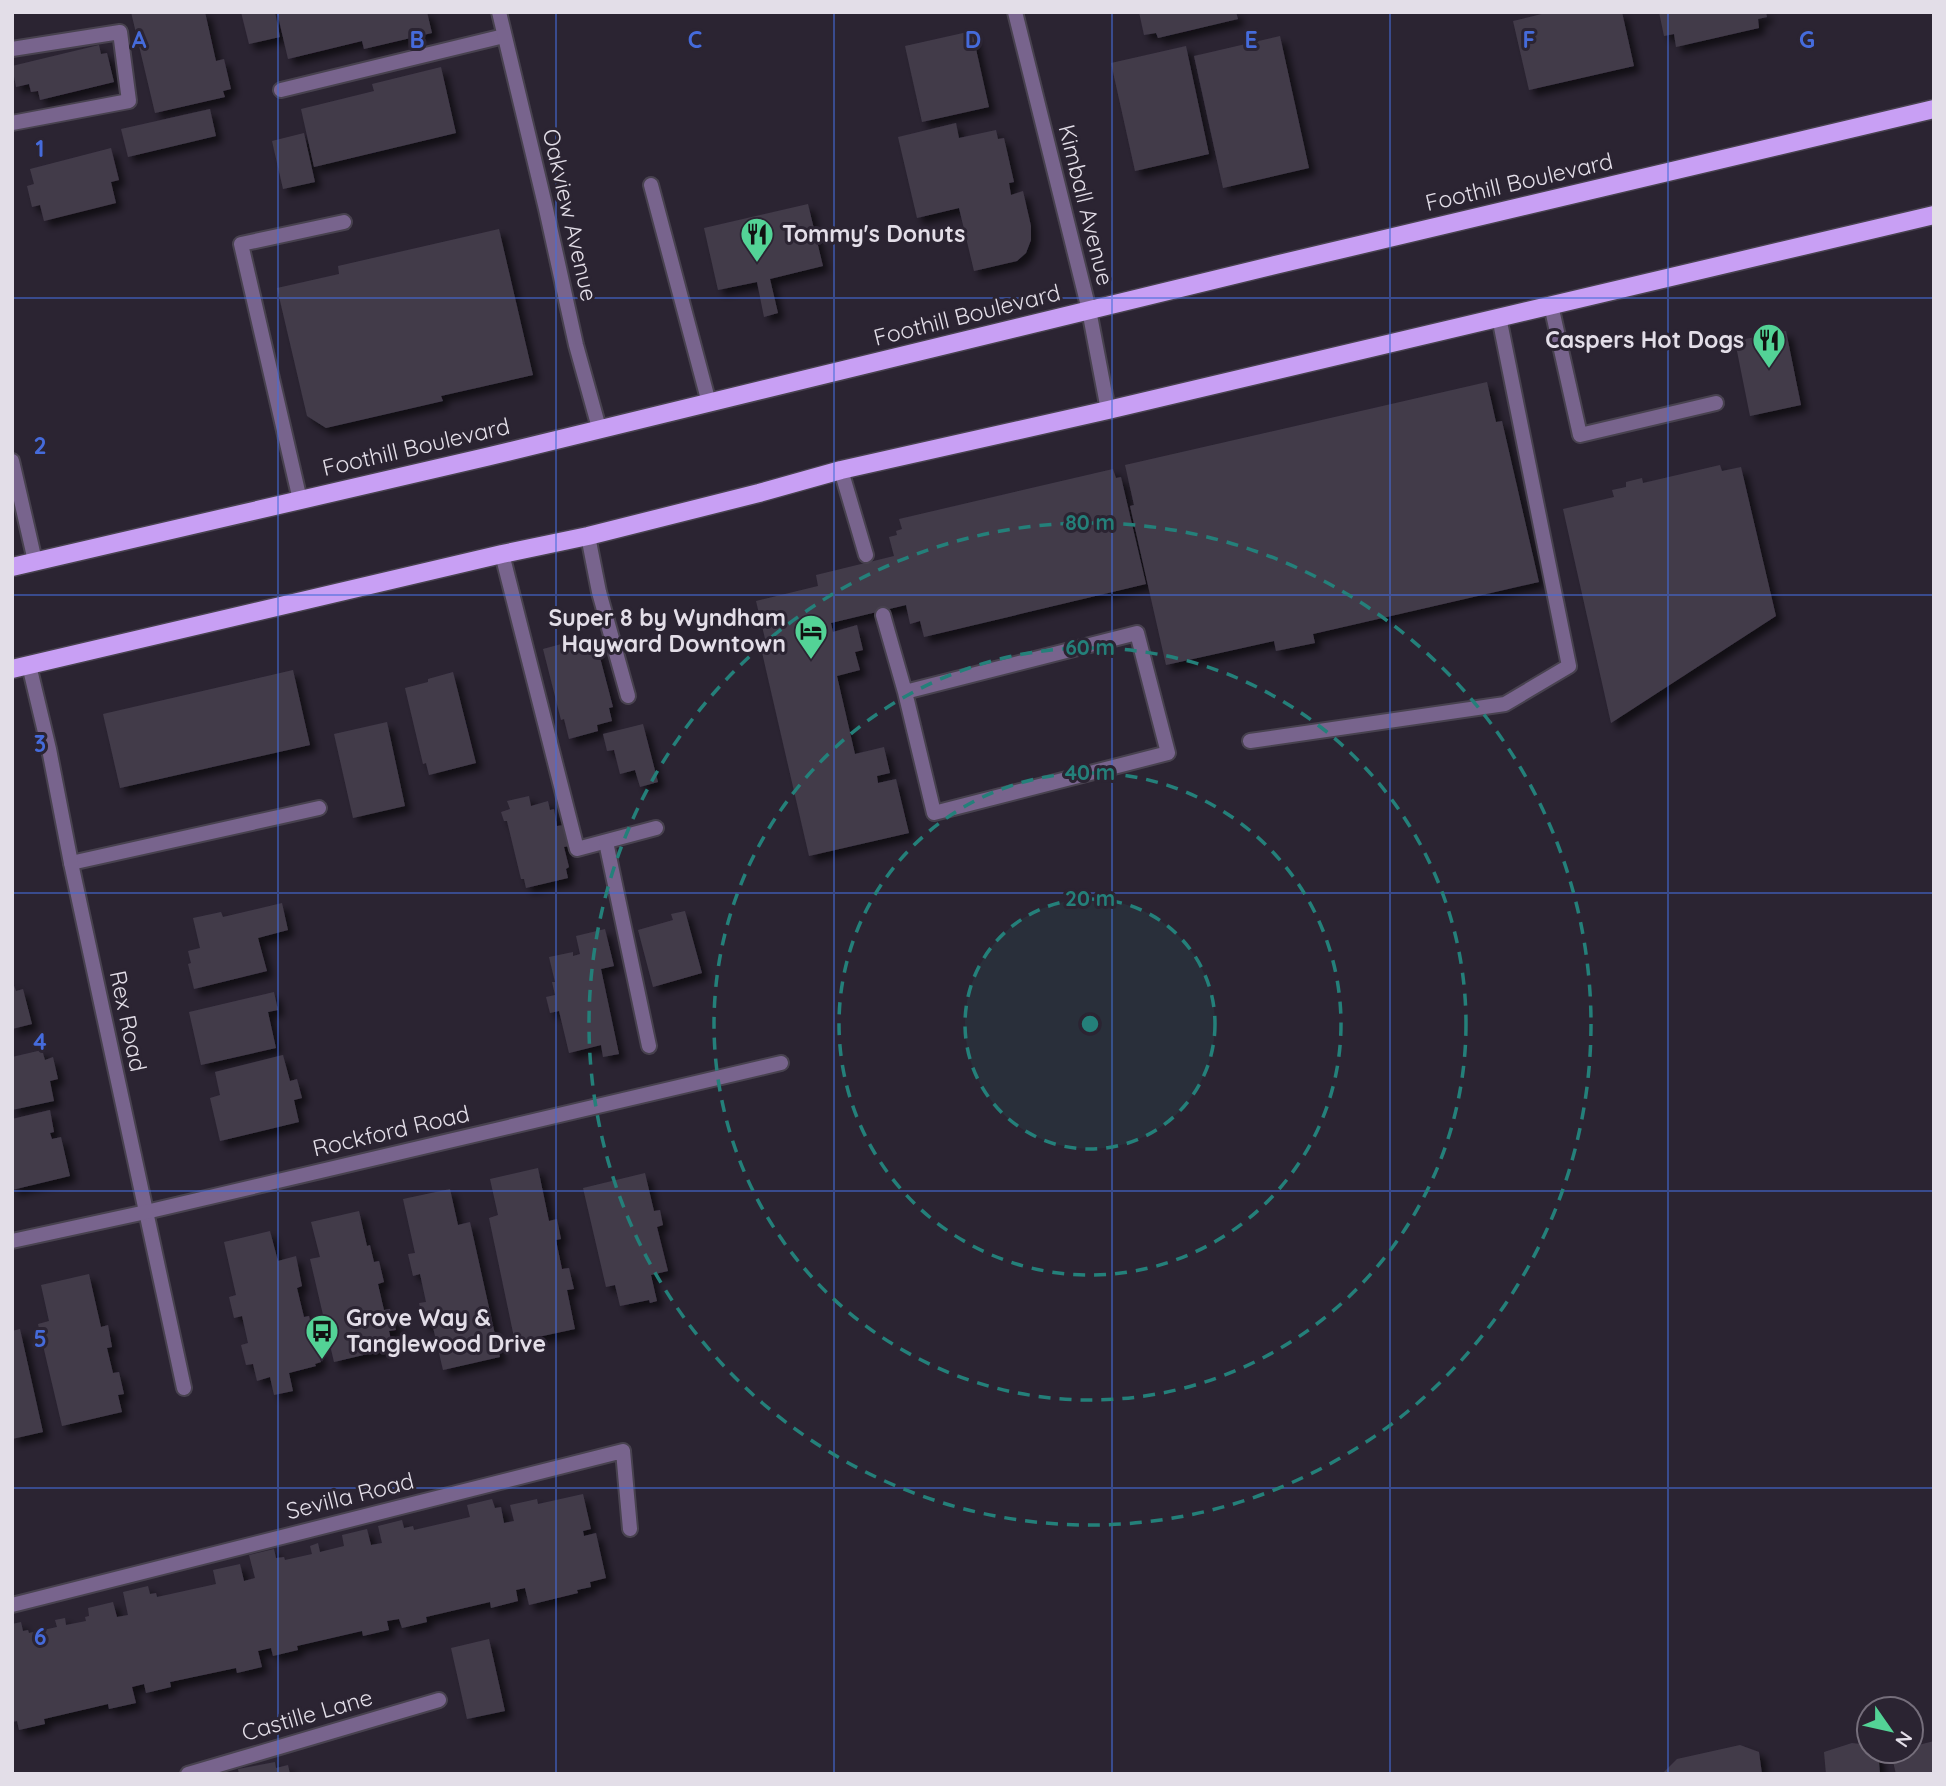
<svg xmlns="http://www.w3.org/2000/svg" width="1946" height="1786" font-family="Quicksand,sans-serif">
  <defs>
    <filter id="shadow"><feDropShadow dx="6" dy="6" stdDeviation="3.5" flood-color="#0009"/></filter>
  </defs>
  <rect width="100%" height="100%" fill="#2b2432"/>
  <g fill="#423b4a" filter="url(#shadow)">
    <polygon points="131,12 205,12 216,61 224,59 231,89 223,91 225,97 155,113"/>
    <polygon points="241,12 275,12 280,37 249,44"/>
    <polygon points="277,12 427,12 432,33 364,49 362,41 288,59"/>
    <polygon points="1139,12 1236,12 1238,19 1158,38 1156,33 1144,35"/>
    <polygon points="1550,12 1622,12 1634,66 1529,90 1513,21"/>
    <polygon points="1659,12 1766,12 1767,17 1758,19 1759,28 1676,47 1674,34 1664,36"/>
    <polygon points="972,31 989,107 922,122 905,46"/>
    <polygon points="1280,36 1309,168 1223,188 1194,56"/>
    <polygon points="99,45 101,54 107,53 114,82 40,100 38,91 31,92 29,84 16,87 12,66"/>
    <polygon points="1186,46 1209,154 1135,171 1111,63"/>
    <polygon points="441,67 456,133 314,167 301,109 374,91 372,84"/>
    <polygon points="210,109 216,136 128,157 121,129"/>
    <polygon points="956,123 959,138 996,130 998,139 1004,138 1014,182 1009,183 1011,195 1023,191 1031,226 1031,240 1026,253 1017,261 974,271 959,208 917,218 898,137"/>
    <polygon points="304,133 315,182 283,189 272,141"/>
    <polygon points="111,148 119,180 111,182 116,203 44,221 40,205 32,207 27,186 34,184 30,169"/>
    <polygon points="808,204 823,266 770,279 778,313 764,317 757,282 718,290 704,228"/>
    <polygon points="499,229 533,375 441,396 443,401 326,428 307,416 277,288 339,274 338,266"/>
    <polygon points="1786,331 1801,405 1750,416 1735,341"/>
    <polygon points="1487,382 1496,422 1502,421 1539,582 1313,634 1315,643 1276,651 1274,641 1166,665 1130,506 1134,505 1125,465"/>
    <polygon points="1720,465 1722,471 1741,467 1776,616 1611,723 1563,509 1614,497 1612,490 1626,487 1626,482 1642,478 1643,483"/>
    <polygon points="1113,469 1116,478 1121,477 1146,584 924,637 920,621 910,624 906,605 831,623 833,632 857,625 863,650 855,652 860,670 837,676 855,754 884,747 890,773 877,776 878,783 896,779 909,833 809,856 761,648 767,647 756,601 818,586 816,575 894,556 889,537 897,535 896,531 902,529 899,519"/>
    <polygon points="576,640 579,651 597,646 613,707 609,708 612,721 597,725 598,731 569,739 564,719 561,720 543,649"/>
    <polygon points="293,670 310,745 120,788 103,714"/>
    <polygon points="453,672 476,763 429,775 426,763 423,764 405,688 428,682 428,679"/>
    <polygon points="387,722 405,806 353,818 334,734"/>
    <polygon points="643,724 658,782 640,787 635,770 620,774 614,750 607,751 603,734"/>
    <polygon points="529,796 531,806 548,801 550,810 554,809 557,826 564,825 569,846 564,847 569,867 566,869 568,878 526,888 524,879 521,879 507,821 504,821 501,812 510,809 507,801"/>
    <polygon points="282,903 288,930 258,938 267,971 194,989 188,964 191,963 188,951 200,948 193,918 221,912 223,917"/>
    <polygon points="685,911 702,973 653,987 638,930 673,920 671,914"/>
    <polygon points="605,929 614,966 601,969 619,1054 603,1057 601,1045 569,1053 559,1011 550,1013 546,997 555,995 552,982 555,982 549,957 573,952 573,956 580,954 576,936"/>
    <polygon points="12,980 16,991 23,989 32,1024 12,1029"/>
    <polygon points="274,992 278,1010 268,1012 276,1048 201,1065 189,1012"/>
    <polygon points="42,1050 45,1060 53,1057 58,1079 50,1081 54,1101 12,1110 12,1057"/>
    <polygon points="283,1055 290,1081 297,1079 302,1098 294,1100 299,1122 220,1141 210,1098 220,1095 215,1072"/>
    <polygon points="50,1110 54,1132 50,1133 52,1139 61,1137 70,1176 12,1190 12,1119"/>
    <polygon points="538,1168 549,1221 557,1219 561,1239 556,1240 562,1269 569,1268 574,1289 567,1290 575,1329 515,1342 489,1218 498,1215 490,1179"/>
    <polygon points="645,1173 654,1211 660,1210 663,1225 657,1227 668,1271 651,1275 657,1301 650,1303 649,1300 620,1306 615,1285 606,1287 583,1188"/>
    <polygon points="450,1189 458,1225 470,1222 500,1357 443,1370 432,1323 424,1325 419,1303 426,1302 420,1274 413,1276 408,1254 415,1253 403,1199"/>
    <polygon points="359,1211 367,1246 370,1245 374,1262 379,1261 384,1282 378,1284 384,1310 390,1309 396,1330 389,1331 393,1348 334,1362 310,1259 320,1257 311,1222"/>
    <polygon points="270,1231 278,1261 296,1256 302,1286 297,1288 304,1317 309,1316 321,1362 315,1364 316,1366 289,1373 293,1391 274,1395 270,1377 257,1381 253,1364 246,1365 241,1345 248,1343 242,1316 234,1318 229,1297 236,1295 224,1242"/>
    <polygon points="89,1274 101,1327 108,1325 112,1347 107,1348 113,1373 119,1372 124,1394 118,1395 122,1412 62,1426 38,1324 49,1321 41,1285"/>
    <polygon points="20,1329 43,1432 12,1439 12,1331"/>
    <polygon points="583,1494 591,1529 583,1531 584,1536 596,1533 606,1578 590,1582 591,1587 577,1590 578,1593 529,1605 525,1588 516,1590 518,1601 491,1608 490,1602 426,1617 427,1622 402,1628 399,1619 387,1621 389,1630 363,1636 362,1631 297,1646 298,1650 273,1656 271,1648 258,1651 262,1667 237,1673 236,1668 170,1682 171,1687 146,1693 144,1684 132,1687 136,1703 109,1709 108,1704 44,1719 45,1724 19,1730 17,1721 12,1722 12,1624 21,1622 23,1631 28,1630 29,1633 57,1627 55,1620 65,1618 66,1625 86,1621 85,1617 89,1616 88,1608 113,1602 117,1617 128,1615 123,1592 148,1586 150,1594 156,1593 157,1597 216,1584 213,1570 240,1564 244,1581 255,1578 249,1555 274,1549 276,1558 284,1557 285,1560 312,1554 310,1546 318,1543 320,1552 344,1546 342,1535 367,1529 371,1545 382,1543 378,1526 402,1520 404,1528 413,1526 414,1530 470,1517 467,1505 492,1499 495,1508 501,1507 504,1523 514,1521 510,1505 537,1499 538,1504"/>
    <polygon points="489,1639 505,1711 467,1719 451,1648"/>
    <polygon points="1934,1741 1934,1774 1896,1774 1891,1753 1911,1751 1911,1747"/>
    <polygon points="1852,1743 1869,1745 1869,1751 1878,1751 1880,1774 1826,1774 1824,1752"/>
    <polygon points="1740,1745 1759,1752 1762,1774 1662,1774 1677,1759"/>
    <polygon points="275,1762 276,1768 288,1765 290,1774 239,1774 238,1769"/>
  </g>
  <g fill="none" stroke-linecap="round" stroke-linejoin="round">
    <defs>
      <g id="lane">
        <polyline points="12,49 120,32 129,101 12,123"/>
        <polyline points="281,90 504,36"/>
        <polyline points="651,185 709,403"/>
        <polyline points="1551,305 1580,435 1716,403"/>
        <polyline points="841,470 866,555"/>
        <polyline points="300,500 241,244 344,222"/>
        <polyline points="588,536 599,592 628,696"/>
        <polyline points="502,554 577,849 656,828"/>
        <polyline points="883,615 905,692 934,813 1168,753 1137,633 905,692"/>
        <polyline points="1250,741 1505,704 1569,666 1499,317"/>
        <polyline points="606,842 649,1046"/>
        <polyline points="71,863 319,808"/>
      </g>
      <g id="street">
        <polyline points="499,12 546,209 576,345 599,428"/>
        <polyline points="1015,12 1089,310 1108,410"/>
        <polyline points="12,461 35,561"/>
        <polyline points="29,665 49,749 71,863 184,1388"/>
        <polyline points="12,1241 146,1212 781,1063"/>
        <polyline points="12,1605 623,1451 630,1529"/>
        <polyline points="188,1774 439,1700"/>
      </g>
      <g id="primary">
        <polyline points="12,567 486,457 1275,265 1934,109"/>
        <polyline points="12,669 502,554 588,536 759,493 841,470 1108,410 1934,215"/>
      </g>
    </defs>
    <use href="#lane" stroke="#48424f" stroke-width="18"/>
    <use href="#street" stroke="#48424f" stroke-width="18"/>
    <use href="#primary" stroke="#48424f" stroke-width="21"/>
    <use href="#lane" stroke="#78648d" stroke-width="14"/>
    <use href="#street" stroke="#78648d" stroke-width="14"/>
    <use href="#primary" stroke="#c89ff4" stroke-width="18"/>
  </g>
  <path fill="none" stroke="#456bdb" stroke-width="2" stroke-opacity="0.55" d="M 278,12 L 278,1774M 556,12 L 556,1774M 834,12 L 834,1774M 1112,12 L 1112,1774M 1390,12 L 1390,1774M 1668,12 L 1668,1774M 12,298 L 1934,298M 12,595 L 1934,595M 12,893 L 1934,893M 12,1191 L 1934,1191M 12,1488 L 1934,1488"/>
  <circle cx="1090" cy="1024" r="125" fill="#24807a" fill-opacity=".12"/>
  <g fill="none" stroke="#24807a" stroke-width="3.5" stroke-dasharray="12 9">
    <circle cx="1090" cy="1024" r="125"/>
    <circle cx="1090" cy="1024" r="251"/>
    <circle cx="1090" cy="1024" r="376"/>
    <circle cx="1090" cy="1024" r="501"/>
  </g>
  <defs>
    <symbol id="restaurant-pin" viewBox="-11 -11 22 30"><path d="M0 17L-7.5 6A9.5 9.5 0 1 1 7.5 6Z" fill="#53d396" stroke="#2b2432"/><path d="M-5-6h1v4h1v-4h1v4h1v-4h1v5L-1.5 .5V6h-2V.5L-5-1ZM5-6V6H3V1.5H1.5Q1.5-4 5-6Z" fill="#111"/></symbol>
    <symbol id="hotel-pin" viewBox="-11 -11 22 30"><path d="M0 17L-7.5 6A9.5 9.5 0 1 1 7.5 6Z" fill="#53d396" stroke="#2b2432"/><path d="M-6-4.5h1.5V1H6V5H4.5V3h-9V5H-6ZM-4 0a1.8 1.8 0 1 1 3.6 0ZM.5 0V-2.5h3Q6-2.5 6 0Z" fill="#111"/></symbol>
    <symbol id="bus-pin" viewBox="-11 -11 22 30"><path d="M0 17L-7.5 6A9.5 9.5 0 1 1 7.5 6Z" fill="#53d396" stroke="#2b2432"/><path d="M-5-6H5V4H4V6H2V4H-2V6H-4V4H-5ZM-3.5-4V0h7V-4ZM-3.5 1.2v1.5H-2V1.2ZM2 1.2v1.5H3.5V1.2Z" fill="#111"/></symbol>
  </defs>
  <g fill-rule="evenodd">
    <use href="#restaurant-pin" x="738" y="215" width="38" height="52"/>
    <use href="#restaurant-pin" x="1750" y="321" width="38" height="52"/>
    <use href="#hotel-pin" x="792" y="612" width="38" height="52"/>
    <use href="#bus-pin" x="303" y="1312" width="38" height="52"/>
  </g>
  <g text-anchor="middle" stroke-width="6" stroke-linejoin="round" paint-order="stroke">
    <g font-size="23" fill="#e3dee8" stroke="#2b2432">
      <text transform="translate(1519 182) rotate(-13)" y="8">Foothill Boulevard</text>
      <text transform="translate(1086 205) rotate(76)" y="8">Kimball Avenue</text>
      <text transform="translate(570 215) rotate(77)" y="8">Oakview Avenue</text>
      <text transform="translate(967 315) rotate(-14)" y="8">Foothill Boulevard</text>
      <text transform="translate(416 447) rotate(-13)" y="8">Foothill Boulevard</text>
      <text transform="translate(128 1021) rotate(78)" y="8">Rex Road</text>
      <text transform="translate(391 1131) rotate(-13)" y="8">Rockford Road</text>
      <text transform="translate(350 1496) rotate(-14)" y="8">Sevilla Road</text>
      <text transform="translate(307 1715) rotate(-16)" y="8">Castille Lane</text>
    </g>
    <g font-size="23" font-weight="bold" fill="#e3dee8" stroke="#2b2432" text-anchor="start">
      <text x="782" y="242">Tommy's Donuts</text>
      <text x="1744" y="348" text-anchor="end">Caspers Hot Dogs</text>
      <text x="786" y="626" text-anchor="end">Super 8 by Wyndham<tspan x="786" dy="26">Hayward Downtown</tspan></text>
      <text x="346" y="1326">Grove Way &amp;<tspan x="346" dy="26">Tanglewood Drive</tspan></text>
    </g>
  </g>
  <g font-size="23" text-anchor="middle" font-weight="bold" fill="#456bdb" stroke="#2b2432" stroke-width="6" stroke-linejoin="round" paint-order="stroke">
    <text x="139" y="48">A</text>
    <text x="417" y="48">B</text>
    <text x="695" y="48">C</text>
    <text x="973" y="48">D</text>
    <text x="1251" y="48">E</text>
    <text x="1529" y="48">F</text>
    <text x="1807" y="48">G</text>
    <text x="40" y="157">1</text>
    <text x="40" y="454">2</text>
    <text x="40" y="752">3</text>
    <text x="40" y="1050">4</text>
    <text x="40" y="1347">5</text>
    <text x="40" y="1645">6</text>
  </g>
  <circle cx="1090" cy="1024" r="10" fill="#24807a" stroke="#2b2432" stroke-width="3.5"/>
  <g font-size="21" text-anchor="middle" font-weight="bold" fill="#24807a" stroke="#2b2432" stroke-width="6" stroke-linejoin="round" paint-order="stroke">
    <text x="1090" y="530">80 m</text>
    <text x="1090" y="655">60 m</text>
    <text x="1090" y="780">40 m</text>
    <text x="1090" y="906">20 m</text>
  </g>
  <rect width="1946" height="1786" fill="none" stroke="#e3dee8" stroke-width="28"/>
  <g transform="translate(1890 1730) rotate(124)"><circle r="33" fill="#2b2432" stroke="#756e7b" stroke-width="2"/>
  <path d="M0-5L12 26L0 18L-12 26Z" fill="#53d396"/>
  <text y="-10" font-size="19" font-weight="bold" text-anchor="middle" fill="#e3dee8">N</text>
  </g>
</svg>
